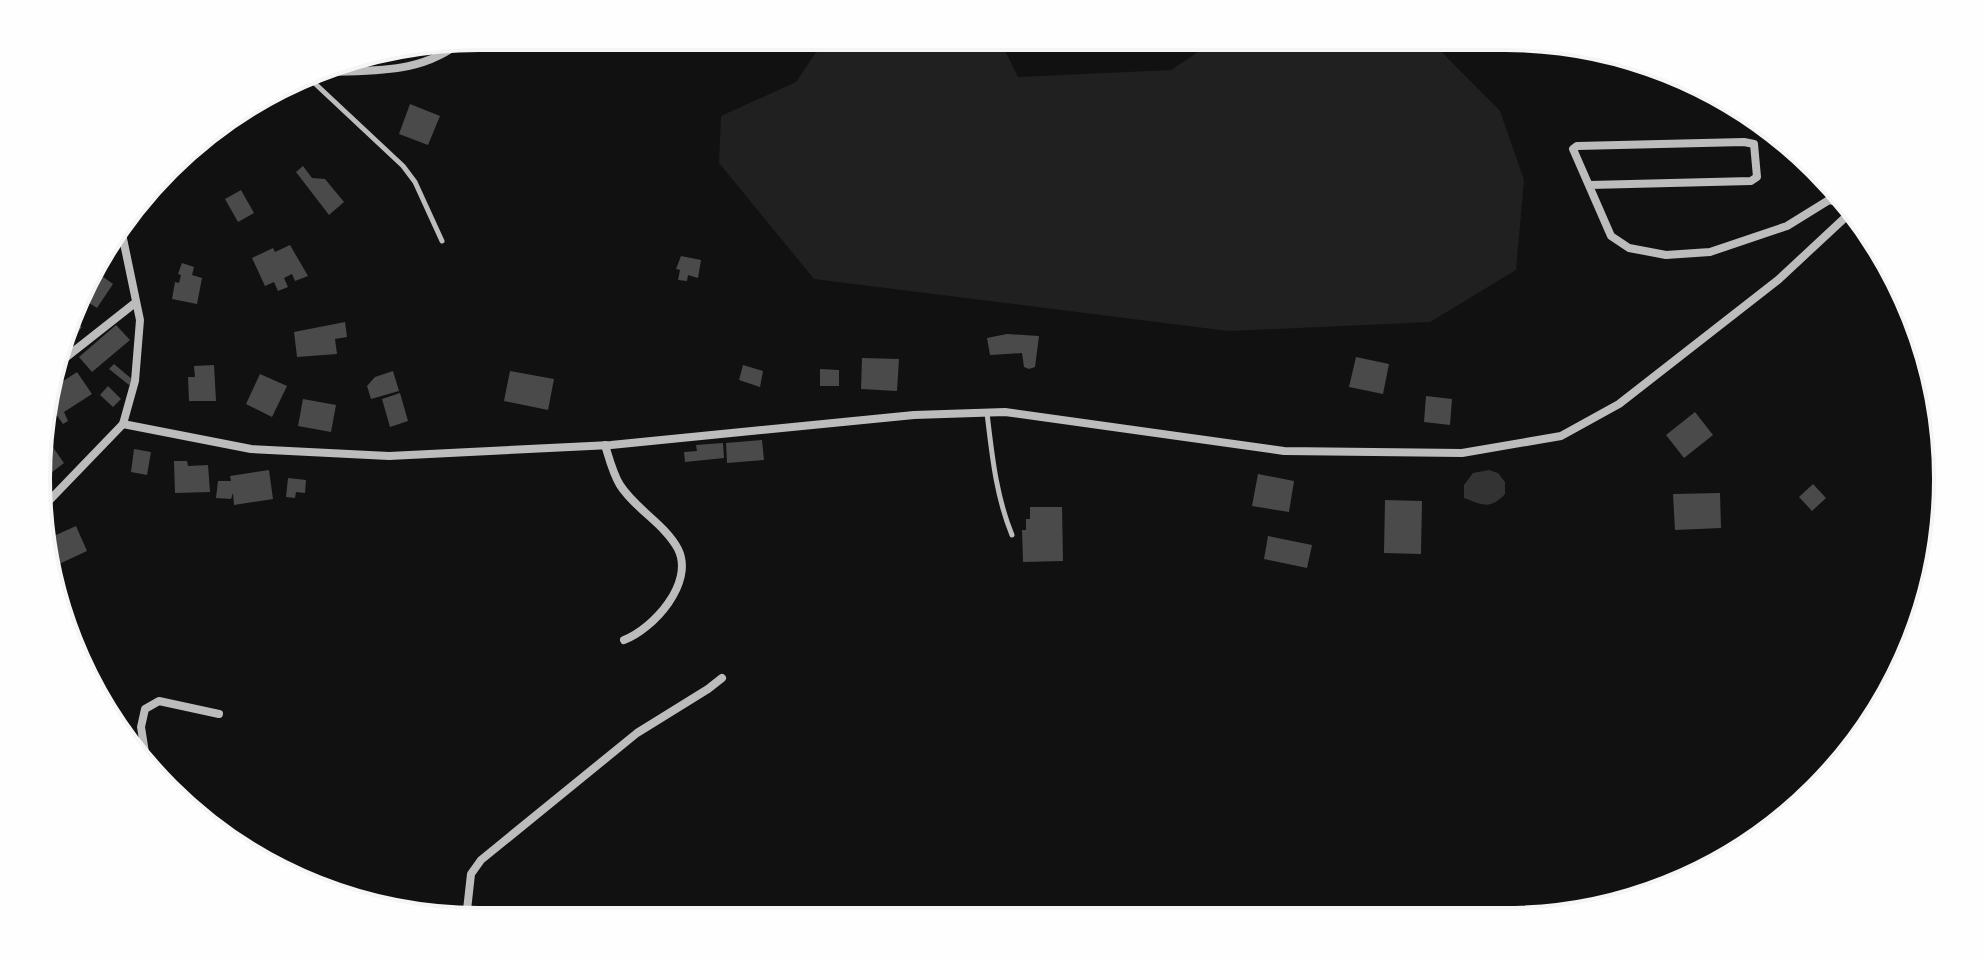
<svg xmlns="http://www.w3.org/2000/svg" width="1984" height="958" font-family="Overpass,sans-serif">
  <rect width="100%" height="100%" fill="#111"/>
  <polygon fill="#202020" points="827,36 998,36 1018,77 1171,70 1222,36 1426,36 1500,111 1524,180 1516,270 1430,322 1228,331 814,279 719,163 721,116 796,82"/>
  <path fill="#333" d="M 1489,470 L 1498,473 L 1505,482 L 1505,494 C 1490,510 1483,505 1464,498 L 1464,485 L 1473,473 Z"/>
  <g fill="#4a4a4a">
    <polygon points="410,104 440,116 428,145 399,134"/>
    <polygon points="303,166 312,178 325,179 344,202 329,215 296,172"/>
    <polygon points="241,190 254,213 238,222 225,199"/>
    <polygon points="290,245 308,276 295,281 292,274 284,278 288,287 278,291 274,282 265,286 252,258 273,248 275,252"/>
    <polygon points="681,256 701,260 698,278 688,275 687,281 678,280 680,270 676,269"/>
    <polygon points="182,263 194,267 192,275 202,278 197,304 172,299 175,282 179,283 181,275 178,274"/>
    <polygon points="95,271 113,284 97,308 83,299"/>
    <polygon points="74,321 82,327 61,354"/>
    <polygon points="345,322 347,337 335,339 337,354 297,357 294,332"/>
    <polygon points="116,325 130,340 92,372 79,357"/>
    <polygon points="1007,334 1039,336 1035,367 1029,369 1024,367 1022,353 990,355 987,338"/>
    <polygon points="1356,357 1389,364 1383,394 1349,387"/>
    <polygon points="862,358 899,359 897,391 861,389"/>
    <polygon points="114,364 133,380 129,385 109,369"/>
    <polygon points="214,365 216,401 189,401 188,377 195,377 194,366"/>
    <polygon points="743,365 763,371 760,387 739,380"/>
    <polygon points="820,369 839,370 839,386 820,386"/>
    <polygon points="393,371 399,391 371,399 367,386 375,377"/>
    <polygon points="510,371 554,379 548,410 504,401"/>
    <polygon points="77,372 92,394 64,412 68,421 63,424 44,397 45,393"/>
    <polygon points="260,374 287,386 272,417 246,404"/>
    <polygon points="108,386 121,399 113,407 100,395"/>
    <polygon points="400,393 408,421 390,427 382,399"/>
    <polygon points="1426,396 1452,399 1450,425 1424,422"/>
    <polygon points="303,399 336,405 331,432 298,426"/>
    <polygon points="1695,412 1713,435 1684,458 1666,435"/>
    <polygon points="762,440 764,460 727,463 726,443"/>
    <polygon points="723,443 724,458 685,462 684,452 697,451 696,445"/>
    <polygon points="52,446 64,463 47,476 42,469 43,453"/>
    <polygon points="134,449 151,452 147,475 131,472"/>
    <polygon points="174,461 187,461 188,466 208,465 210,492 175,493"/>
    <polygon points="269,470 273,499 234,505 233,493 231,499 216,498 218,481 231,481 230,476"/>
    <polygon points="1258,474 1294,481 1289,512 1252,506"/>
    <polygon points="288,478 306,480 305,493 296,492 295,498 286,497"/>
    <polygon points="1813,484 1826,498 1812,511 1799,497"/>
    <polygon points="1720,493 1721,528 1675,530 1673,494"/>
    <polygon points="1385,500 1422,501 1421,554 1384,553"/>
    <polygon points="1030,507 1062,507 1063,561 1023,562 1022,530 1026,530 1026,519 1030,519"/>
    <polygon points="76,526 87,551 57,565 45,540"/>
    <polygon points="1268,536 1312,545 1307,568 1264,559"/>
  </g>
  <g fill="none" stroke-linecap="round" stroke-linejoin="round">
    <g stroke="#bcbcbc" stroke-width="5">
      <polyline points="308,77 403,166 415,182 442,241"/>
      <path d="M 987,413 C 992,455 996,496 1012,535"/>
    </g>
    <g stroke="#bcbcbc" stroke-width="8">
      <path d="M 306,76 L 314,73 C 368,69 420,77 464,39"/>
      <polyline points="195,143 259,101"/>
      <polyline points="1590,185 1751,181 1757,177 1754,144 1744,142 1577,146 1573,149 1611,236 1629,248 1666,255 1710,252 1787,226 1829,200 1844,204"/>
      <polyline points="55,366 135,303"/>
      <polyline points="123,424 251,449 389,456 611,445 914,415 1005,412 1284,451 1462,453 1561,436 1619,404 1778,280 1850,213"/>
      <path d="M 605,445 C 609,458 613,474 620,485 C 635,509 665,524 678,549 C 695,583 653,629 624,640"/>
      <polyline points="41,509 123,424 135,381 140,320 120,224"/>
      <polyline points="146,759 141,727 145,709 159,701 219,714"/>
      <polyline points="466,919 471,874 481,860 637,733 708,689 722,678"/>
    </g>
  </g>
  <path d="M0 0H1984V958H0ZM479 50H1505A429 429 0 0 1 1934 479V479A429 429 0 0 1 1505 908H479A429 429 0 0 1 50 479V479A429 429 0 0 1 479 50Z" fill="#fefefe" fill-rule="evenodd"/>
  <path fill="none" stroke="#f5f5f5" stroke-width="4" d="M479 50H1505A429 429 0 0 1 1934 479V479A429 429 0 0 1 1505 908H479A429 429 0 0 1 50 479V479A429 429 0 0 1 479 50Z"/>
</svg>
